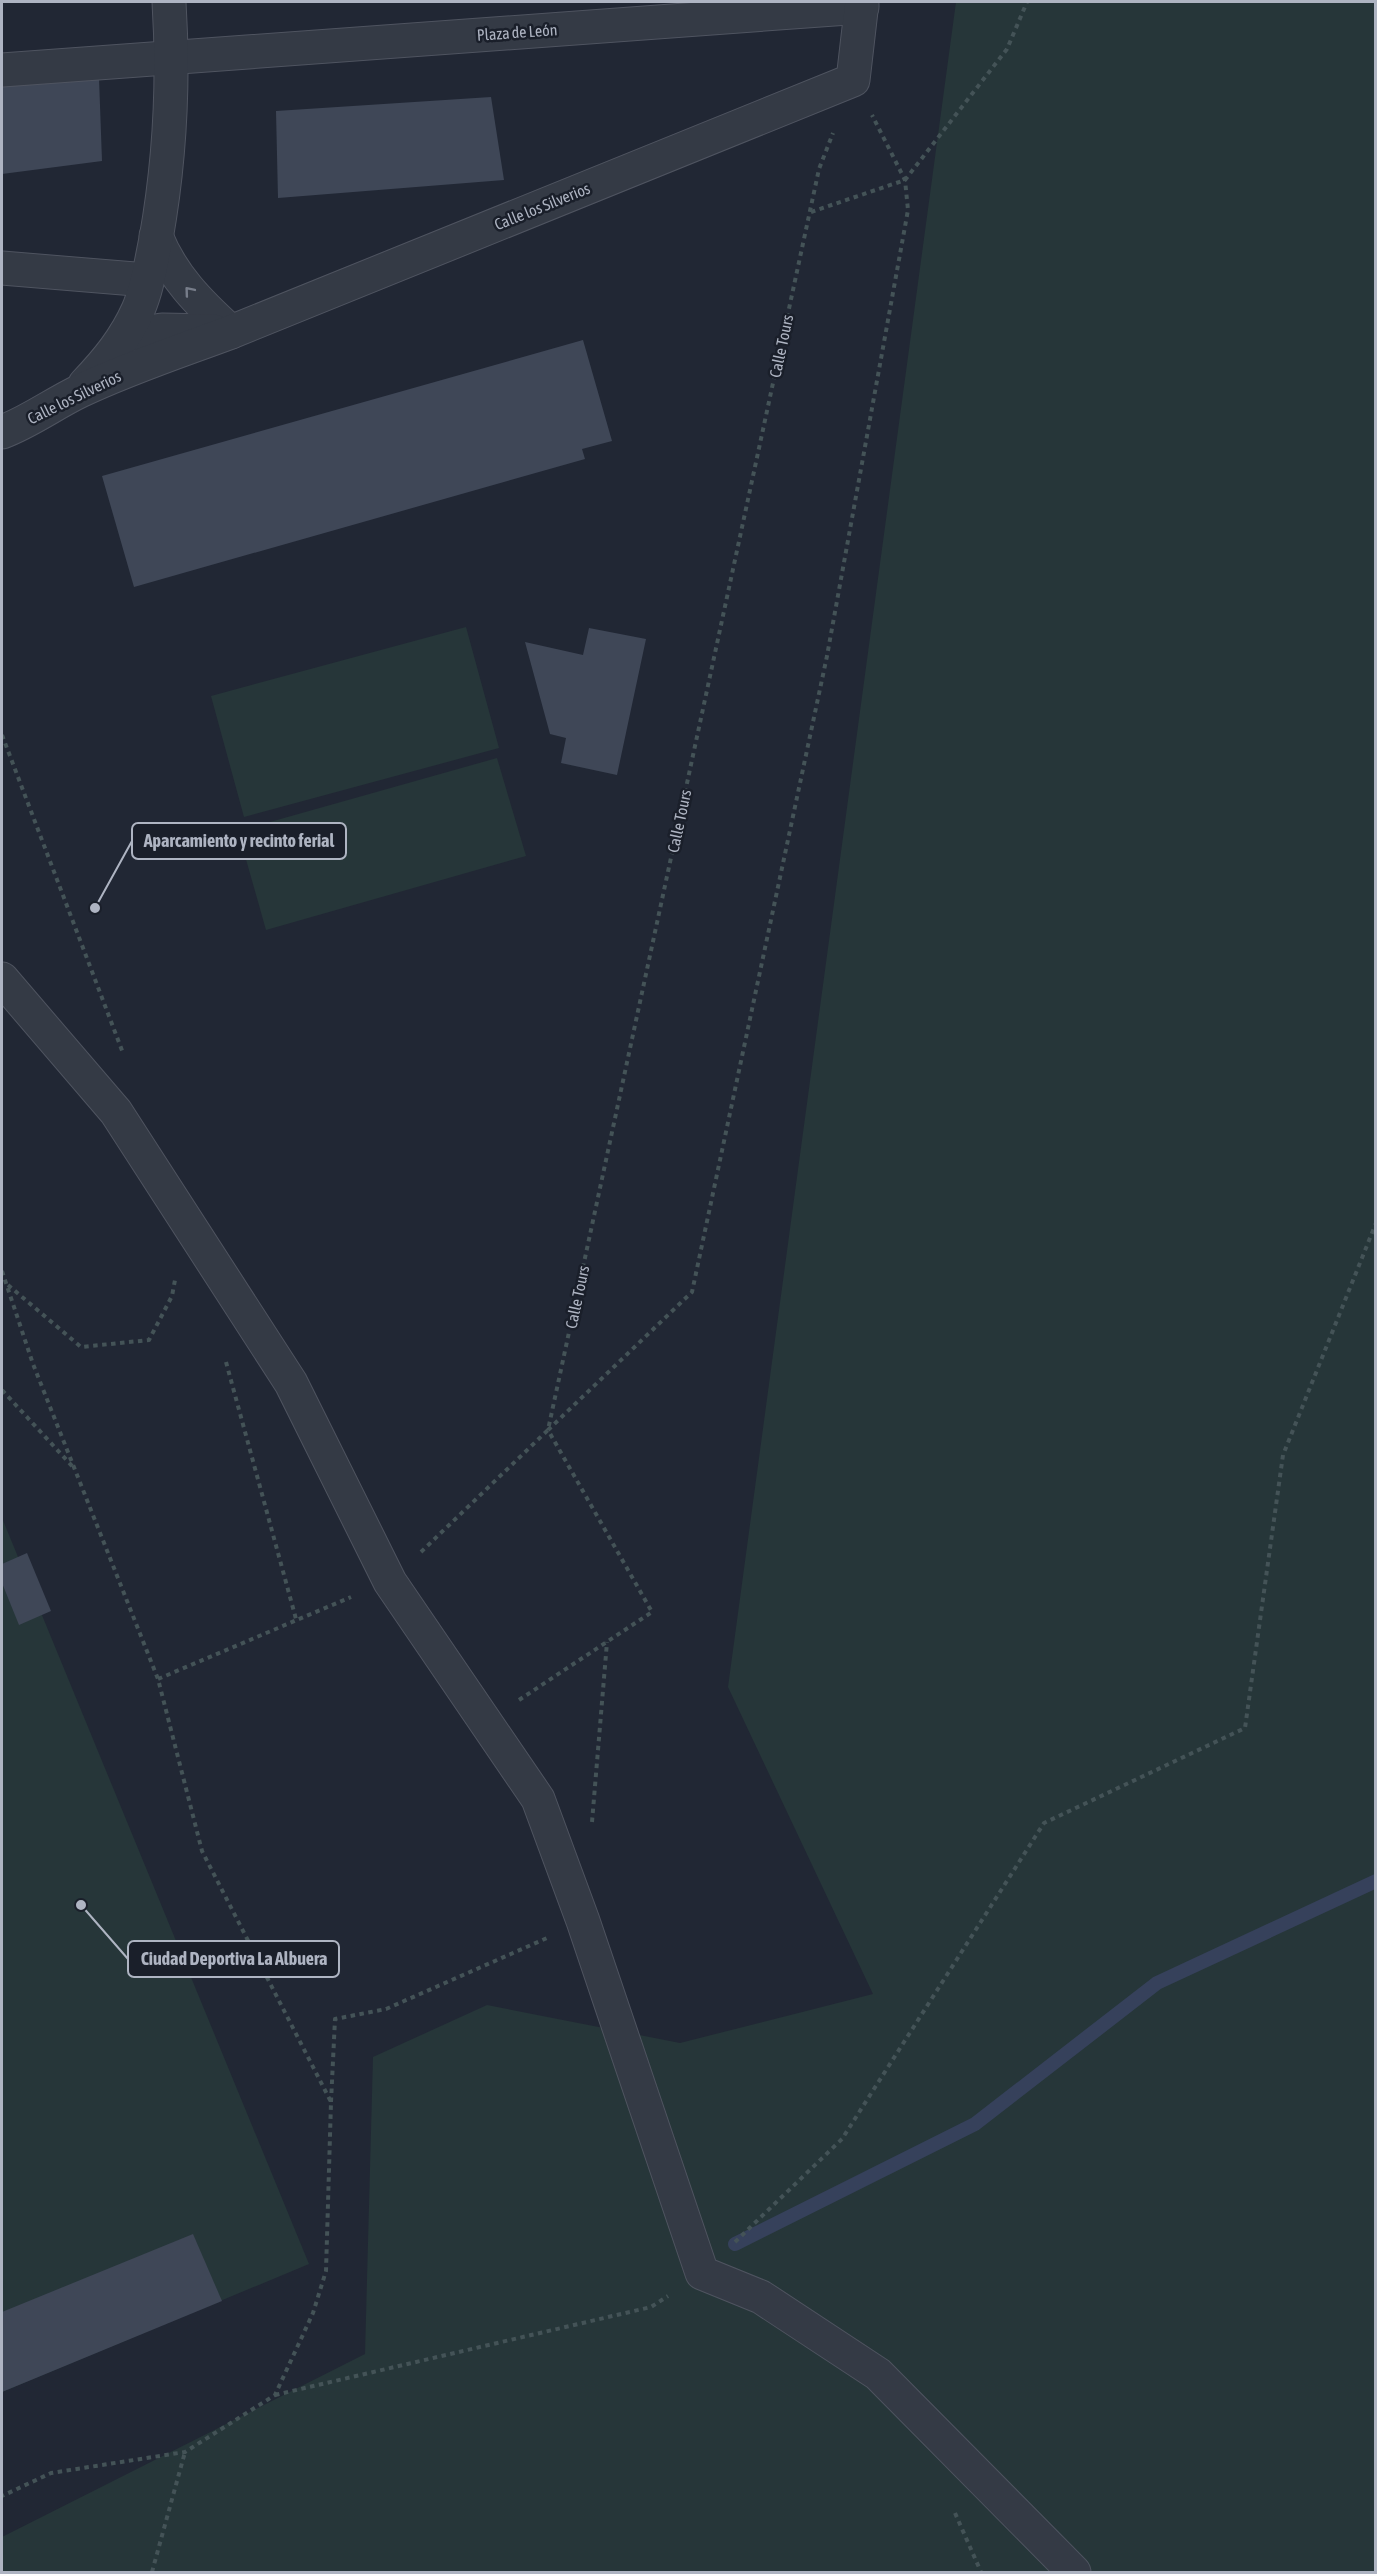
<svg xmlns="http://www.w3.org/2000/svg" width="1377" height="2574" font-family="'Asap Condensed',sans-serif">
  <rect width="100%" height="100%" fill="#212734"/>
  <g fill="#263639">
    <polygon points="956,2 1375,2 1375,2572 2,2572 2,2537 365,2354 373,2057 487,2005 680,2043 873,1994 728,1687"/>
    <polygon points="466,627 499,748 244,817 211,696"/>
    <polygon points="497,758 526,856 266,930 238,831"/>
    <polygon points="2,1518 309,2264 2,2392"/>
  </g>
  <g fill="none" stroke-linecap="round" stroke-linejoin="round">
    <polyline stroke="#36415b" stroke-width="14" points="735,2244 975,2124 1157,1983 1376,1881"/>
  </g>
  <g fill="#3f4757">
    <polygon points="99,78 102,161 2,174 2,86"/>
    <polygon points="491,97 504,180 278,198 276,111"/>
    <polygon points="583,340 612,441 582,449 585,459 134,587 102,476"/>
    <polygon points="589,628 646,639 617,775 561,763 566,738 550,734 525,642 583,655"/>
    <polygon points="27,1553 51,1611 19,1625 2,1583 2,1564"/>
    <polygon points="193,2234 222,2301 2,2392 2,2312"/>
  </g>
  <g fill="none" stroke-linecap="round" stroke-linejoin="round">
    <defs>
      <g id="minor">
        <polyline points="2,70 862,7"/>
        <path d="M 156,236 C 172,276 199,303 231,332"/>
        <polyline points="2,268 147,280"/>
        <polyline points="126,333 138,334 162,330 214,331"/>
        <path d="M 85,384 C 107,361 125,339 138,310 C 148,287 151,262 156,239 C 170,160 174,81 169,2"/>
        <path d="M 2,432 C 29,422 53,404 80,391 C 128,368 180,351 231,332 L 853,80 L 862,2"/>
        <polyline points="2,979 116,1112 291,1383 390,1582 538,1799 583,1921 702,2273 761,2297 878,2374 1074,2572"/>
      </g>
    </defs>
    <use href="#minor" stroke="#4f5460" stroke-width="35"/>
    <g stroke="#445357" stroke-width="4" stroke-dasharray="4.5 4.5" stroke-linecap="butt">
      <polyline points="811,212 905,180 1007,49 1027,2"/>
      <polyline points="2,735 123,1053"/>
      <polyline points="2,1271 33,1364 158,1679 202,1851 331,2102 326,2271 313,2313 275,2395 185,2452 51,2473 2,2496"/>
      <polyline points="8,1285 81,1347 149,1340 172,1296 175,1280"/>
      <polyline points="226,1362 296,1619"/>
      <polyline points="2,1390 73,1467"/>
      <polyline points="421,1552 548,1430 819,169 833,133"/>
      <polyline points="158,1679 351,1597"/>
      <polyline points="519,1700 652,1612 548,1430 692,1292 827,656 908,210 905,180 872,115"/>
      <polyline points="592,1822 607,1642"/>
      <polyline points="331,2102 335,2019 386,2009 547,1938"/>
      <polyline points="735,2242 842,2139 1044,1823 1245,1728 1283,1455 1376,1223"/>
      <polyline points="275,2395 651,2307 668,2296"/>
      <polyline points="955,2513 981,2572"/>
      <polyline points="152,2572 185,2452"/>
    </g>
    <use href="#minor" stroke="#343a45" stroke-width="33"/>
  </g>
  <defs><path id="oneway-chevron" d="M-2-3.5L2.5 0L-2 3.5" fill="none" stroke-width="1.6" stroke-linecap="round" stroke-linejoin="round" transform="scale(1.5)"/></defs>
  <use stroke="#777d8a" href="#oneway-chevron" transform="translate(189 291) rotate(-130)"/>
  <g text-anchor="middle" stroke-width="5" stroke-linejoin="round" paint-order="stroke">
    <g font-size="16" fill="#aeb4c2" stroke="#1a1f2a">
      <text transform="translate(517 32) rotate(-4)" y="6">Plaza de León</text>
      <text transform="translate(542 206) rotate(-22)" y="6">Calle los Silverios</text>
      <text transform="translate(781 346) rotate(-78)" y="6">Calle Tours</text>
      <text transform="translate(74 397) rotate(-26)" y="6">Calle los Silverios</text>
      <text transform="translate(679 821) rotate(-78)" y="6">Calle Tours</text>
      <text transform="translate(577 1297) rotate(-78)" y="6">Calle Tours</text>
    </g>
  </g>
  <path fill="none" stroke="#aeb4c2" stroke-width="2" d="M95 908L132 841M81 1905L128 1959"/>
  <g fill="#aeb4c2" stroke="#1a1f2a" stroke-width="2">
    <circle cx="95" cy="908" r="6"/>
    <circle cx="81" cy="1905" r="6"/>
  </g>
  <g fill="#1a1f2a" stroke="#aeb4c2" stroke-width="2">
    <rect x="132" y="823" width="214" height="36" rx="6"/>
    <rect x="128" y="1941" width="211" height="36" rx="6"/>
  </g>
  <g font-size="18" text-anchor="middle" font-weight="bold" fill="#aeb4c2">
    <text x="239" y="847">Aparcamiento y recinto ferial</text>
    <text x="234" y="1965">Ciudad Deportiva La Albuera</text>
  </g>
  <rect width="1377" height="2574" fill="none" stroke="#aeb4c2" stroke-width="6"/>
</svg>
